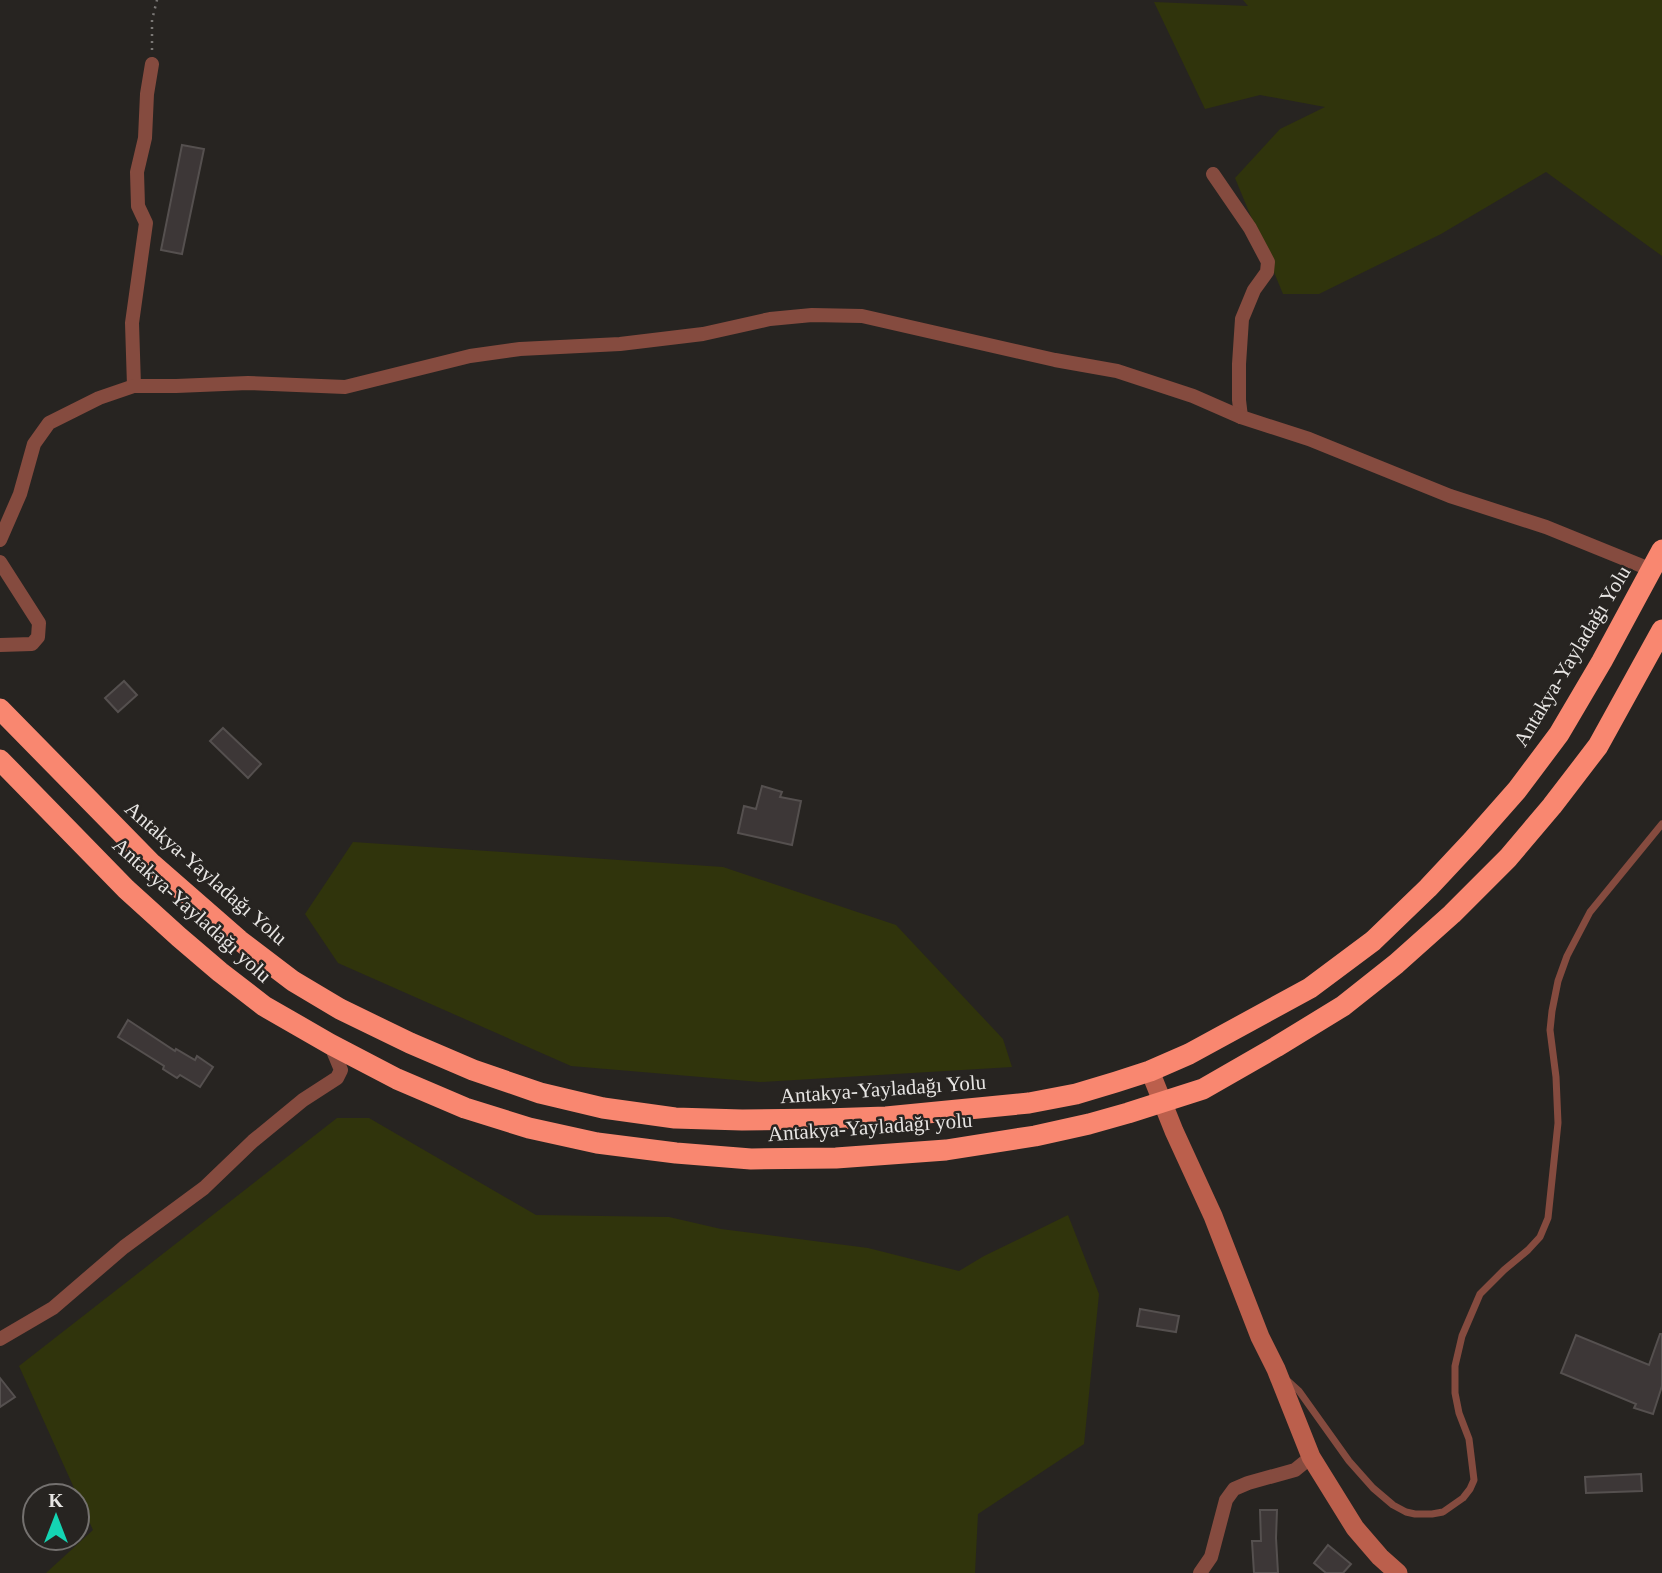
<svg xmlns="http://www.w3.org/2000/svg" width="1662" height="1573" font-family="'Times New Roman',serif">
  <rect width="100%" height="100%" fill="#272421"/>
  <g fill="#30340c">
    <polygon points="1243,0 1662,0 1662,256 1546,172 1441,234 1319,294 1283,294 1235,178 1280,129 1325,107 1260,95 1205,109 1154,2 1248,6"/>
    <polygon points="353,842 723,867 896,925 1003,1039 1012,1067 760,1082 571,1066 338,963 305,914"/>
    <polygon points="337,1118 369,1118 536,1215 669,1217 721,1229 868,1248 959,1271 984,1256 1068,1215 1099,1294 1084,1444 978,1514 975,1573 46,1573 93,1530 19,1366"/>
  </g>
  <g fill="#3d3737" stroke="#55504f" stroke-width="2">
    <polygon points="182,145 204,149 182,254 161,250"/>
    <polygon points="124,681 137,695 118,712 105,698"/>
    <polygon points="223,728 261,764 248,778 210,741"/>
    <polygon points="762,786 782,792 780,797 801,801 792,845 738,833 744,806 756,809"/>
    <polygon points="128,1020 175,1051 176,1049 195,1060 197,1056 213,1067 200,1087 180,1075 177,1078 163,1069 164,1066 118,1037"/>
    <polygon points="1140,1309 1179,1316 1176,1332 1137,1326"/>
    <polygon points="1660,1334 1662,1334 1662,1386 1653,1414 1634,1408 1636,1404 1561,1373 1576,1335 1649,1365"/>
    <polygon points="0,1378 15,1397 0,1407"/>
    <polygon points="1641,1474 1642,1491 1586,1493 1585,1477"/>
    <polygon points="1260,1510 1277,1510 1276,1538 1278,1573 1254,1573 1252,1541 1261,1541"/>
    <polygon points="1328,1545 1351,1564 1343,1573 1326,1573 1314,1563"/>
  </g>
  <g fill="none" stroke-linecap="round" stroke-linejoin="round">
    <polyline stroke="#7b7876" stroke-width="2.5" stroke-dasharray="2 5" stroke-linecap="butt" points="152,50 152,20 157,0"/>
    <polyline stroke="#854b3f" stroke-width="7" points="1288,1381 1299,1391 1349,1461 1373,1488 1393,1505 1406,1512 1415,1514 1432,1514 1443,1512 1463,1498 1470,1489 1474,1480 1469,1439 1459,1413 1455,1393 1455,1366 1462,1336 1480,1294 1504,1270 1528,1250 1540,1237 1548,1218 1558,1123 1556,1077 1550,1030 1552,1011 1558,981 1567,956 1590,912 1662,824"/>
    <g stroke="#854b3f" stroke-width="14">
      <polyline points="1213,174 1250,228 1268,262 1267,272 1254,290 1242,319 1239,364 1239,400 1241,417"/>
      <polyline points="134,386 132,323 146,223 138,206 137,172 145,138 147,94 152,64"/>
      <polyline points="0,540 20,494 34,444 49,423 99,398 134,386 176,386 248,383 345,387 470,356 520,349 620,344 703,334 770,319 812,315 862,316 1055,360 1117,371 1193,396 1241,417 1309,439 1450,496 1546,527 1652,570"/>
      <polyline points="0,562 39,623 38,637 32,644 0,645"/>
      <polyline points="0,1339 53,1308 124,1247 204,1188 253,1141 303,1100 337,1078 341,1070 331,1046"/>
      <polyline points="1200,1573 1211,1557 1226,1500 1234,1489 1248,1483 1295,1470 1311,1457"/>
    </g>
    <polyline stroke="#bb5f4c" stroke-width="19" points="1150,1071 1174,1131 1213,1216 1260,1337 1276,1369 1311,1457 1355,1528 1380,1557 1398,1573"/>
    <g stroke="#f98770" stroke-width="21">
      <polyline points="0,709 152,864 239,940 293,981 340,1009 410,1043 473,1070 540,1093 603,1108 675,1118 742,1120 825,1119 886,1117 1029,1103 1076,1094 1116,1082 1150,1071 1189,1054 1310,988 1373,941 1428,888 1472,841 1517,790 1559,734 1602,661 1662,550"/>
      <polyline points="0,760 126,889 179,937 220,972 264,1006 330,1044 397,1079 465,1108 529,1128 597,1143 676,1153 751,1159 836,1158 946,1150 1035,1136 1089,1124 1128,1113 1203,1089 1276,1047 1343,1006 1396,964 1452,914 1508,858 1552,806 1598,746 1662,630"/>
    </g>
  </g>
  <g text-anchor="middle" stroke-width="5" stroke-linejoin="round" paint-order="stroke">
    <g font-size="21" fill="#e7e5e3" stroke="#272421">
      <text transform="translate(1572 656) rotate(-59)" y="7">Antakya-Yayladağı Yolu</text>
      <text transform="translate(206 873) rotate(41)" y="7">Antakya-Yayladağı Yolu</text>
      <text transform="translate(192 910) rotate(42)" y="7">Antakya-Yayladağı yolu</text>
      <text transform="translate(883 1089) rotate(-4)" y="7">Antakya-Yayladağı Yolu</text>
      <text transform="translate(870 1127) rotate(-4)" y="7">Antakya-Yayladağı yolu</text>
    </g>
  </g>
  <g transform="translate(56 1517)"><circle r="33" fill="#272421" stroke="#74716f" stroke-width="2"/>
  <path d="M0-5L12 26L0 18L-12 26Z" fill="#14d5b3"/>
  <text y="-10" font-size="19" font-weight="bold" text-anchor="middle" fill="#e7e5e3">K</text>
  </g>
</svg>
